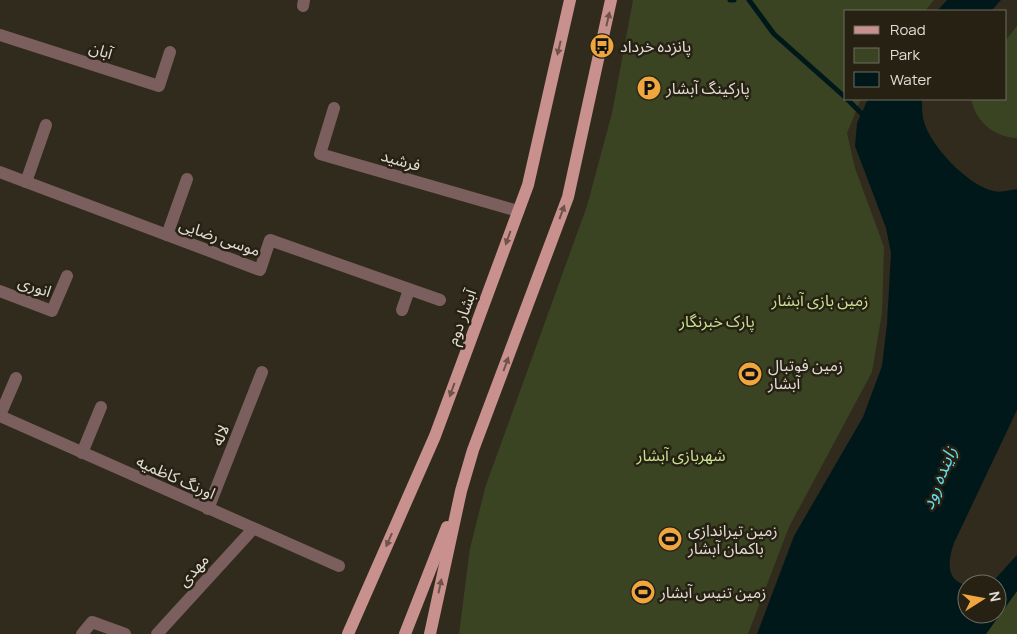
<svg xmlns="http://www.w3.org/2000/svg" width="1017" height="634" font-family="Manrope,'Noto Sans Arabic',sans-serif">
  <rect width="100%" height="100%" fill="#312b1d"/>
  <g fill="#3a4423">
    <polygon points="633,0 934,0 925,11 846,11 846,99 861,99 847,133 855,168 884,247 882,313 872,372 789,527 748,634 459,634 470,548 486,485 587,206 612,113"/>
    <path d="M 1017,26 L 1017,138 C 994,137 976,122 971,99 L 1006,99 L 1006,40 Z"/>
    <polygon points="1017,591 1017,634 986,634"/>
  </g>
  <g fill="#01181b">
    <polygon points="947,0 1001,0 991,11 937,11"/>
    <path d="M 868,99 L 922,99 C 922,105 922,112 923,118 C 928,144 968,186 994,191 C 1001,193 1010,190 1017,189 L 1017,410 L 954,543 C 948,560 945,581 967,585 L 967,614 L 997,614 L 997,584 L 980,584 L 996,578 L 1017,555 L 1017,591 L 986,634 L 757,634 L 794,536 L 863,417 L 882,366 L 887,324 L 891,253 L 886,228 L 855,146 L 857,123 Z"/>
  </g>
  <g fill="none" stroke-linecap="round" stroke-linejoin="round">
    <g stroke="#01181b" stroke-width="5">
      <polyline points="730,0 734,0"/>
      <polyline points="749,0 774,34 846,98"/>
      <polyline points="847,99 864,116"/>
    </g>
    <g stroke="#7a5f5e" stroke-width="12">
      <polyline points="303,6 304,0"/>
      <polyline points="0,35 159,86 170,52"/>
      <polyline points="334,108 320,154 518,211"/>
      <polyline points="0,172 260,270 270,240 440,300"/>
      <polyline points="26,182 46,125"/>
      <polyline points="167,235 187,179"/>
      <polyline points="0,291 52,311 67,276"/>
      <polyline points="402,310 409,290"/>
      <polyline points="0,415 16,378"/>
      <polyline points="0,416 339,566"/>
      <polyline points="82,453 101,407"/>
      <polyline points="208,509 262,372"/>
      <polyline points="82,634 92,622 125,634"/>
      <polyline points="157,634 253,529"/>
    </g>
    <g stroke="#c8918e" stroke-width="12">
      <polyline points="348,634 435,436 528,185 570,0"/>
      <polyline points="405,634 447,527"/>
      <polyline points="430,634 461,491 473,450 568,197 611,0"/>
    </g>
  </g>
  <defs><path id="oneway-solid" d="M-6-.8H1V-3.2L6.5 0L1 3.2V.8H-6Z" transform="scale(1.25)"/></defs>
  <g fill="#6f534b">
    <use href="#oneway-solid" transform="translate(608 19) rotate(-77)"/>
    <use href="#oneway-solid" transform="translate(559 48) rotate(103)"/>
    <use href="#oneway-solid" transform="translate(562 212) rotate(-70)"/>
    <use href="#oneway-solid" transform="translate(508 238) rotate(110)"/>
    <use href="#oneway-solid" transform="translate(506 364) rotate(-70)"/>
    <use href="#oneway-solid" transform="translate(452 390) rotate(110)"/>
    <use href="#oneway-solid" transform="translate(389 540) rotate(114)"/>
    <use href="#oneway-solid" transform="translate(440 586) rotate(-78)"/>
  </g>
  <defs>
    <symbol id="bus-disc" viewBox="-11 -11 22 22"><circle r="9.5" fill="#f0a63f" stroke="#272114"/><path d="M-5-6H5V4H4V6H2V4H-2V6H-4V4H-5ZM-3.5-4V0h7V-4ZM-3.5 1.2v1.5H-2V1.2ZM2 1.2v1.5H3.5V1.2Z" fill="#111"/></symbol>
    <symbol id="parking-disc" viewBox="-11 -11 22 22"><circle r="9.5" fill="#f0a63f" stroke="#272114"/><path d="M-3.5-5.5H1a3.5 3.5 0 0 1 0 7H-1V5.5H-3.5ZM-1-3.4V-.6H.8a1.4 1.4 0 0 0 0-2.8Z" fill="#111"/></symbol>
    <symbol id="stadium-disc" viewBox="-11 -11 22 22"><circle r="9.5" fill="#f0a63f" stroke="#272114"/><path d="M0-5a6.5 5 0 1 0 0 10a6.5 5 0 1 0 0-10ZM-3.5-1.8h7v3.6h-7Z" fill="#111"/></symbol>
  </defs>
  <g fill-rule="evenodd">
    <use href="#bus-disc" x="588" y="32" width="28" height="28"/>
    <use href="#parking-disc" x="635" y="74" width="28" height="28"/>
    <use href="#stadium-disc" x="736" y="360" width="28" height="28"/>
    <use href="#stadium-disc" x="656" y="525" width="28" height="28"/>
    <use href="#stadium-disc" x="629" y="578" width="28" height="28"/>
  </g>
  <g text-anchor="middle" stroke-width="5" stroke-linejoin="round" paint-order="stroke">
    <g font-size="16" fill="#e1ddd5" stroke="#272114" text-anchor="start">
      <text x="620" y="52">پانزده خرداد</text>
      <text x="666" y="94">پارکینگ آبشار</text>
      <text x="768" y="371">زمین فوتبال<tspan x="768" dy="18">آبشار</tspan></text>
      <text x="688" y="536">زمین تیراندازی<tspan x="688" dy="18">باکمان آبشار</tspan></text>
      <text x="660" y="598">زمین تنیس آبشار</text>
    </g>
    <g font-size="16" fill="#e1ddd5" stroke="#272114">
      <text transform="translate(101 50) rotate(18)" y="6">آبان</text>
      <text transform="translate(401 160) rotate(16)" y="6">فرشید</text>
      <text transform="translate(220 237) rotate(19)" y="6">موسی رضایی</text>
      <text transform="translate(35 286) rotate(20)" y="6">انوری</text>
      <text transform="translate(461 317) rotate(-70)" y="6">آبشار دوم</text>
      <text transform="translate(220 435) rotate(-68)" y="6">لاله</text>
      <text transform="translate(176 477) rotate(24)" y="6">اورنگ کاظمیه</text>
      <text transform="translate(193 570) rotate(-48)" y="6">مهدی</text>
    </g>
    <g font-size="16" fill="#c8e291" stroke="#272114">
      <text x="820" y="306">زمین بازی آبشار</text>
      <text x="717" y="327">پارک خبرنگار</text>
      <text x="681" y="461">شهربازی آبشار</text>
    </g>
    <g font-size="18" font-style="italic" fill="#64dcea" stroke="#272114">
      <text transform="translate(939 478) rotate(-68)" y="6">زاینده رود</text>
    </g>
  </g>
  <rect x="844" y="10" width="162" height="90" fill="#272114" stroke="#716c61"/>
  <rect x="854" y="26" width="25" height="8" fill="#c8918e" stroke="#716c61"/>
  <text x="890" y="35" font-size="15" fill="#e1ddd5">Road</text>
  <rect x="854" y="48" width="25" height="15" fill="#3a4423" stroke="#716c61"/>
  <text x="890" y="60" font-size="15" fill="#e1ddd5">Park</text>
  <rect x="854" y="72" width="25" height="15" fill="#01181b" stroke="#716c61"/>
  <text x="890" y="85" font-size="15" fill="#e1ddd5">Water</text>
  <g transform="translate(982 599) rotate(79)"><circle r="24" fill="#272114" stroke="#716c61"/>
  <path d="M0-4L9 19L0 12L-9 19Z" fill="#f0a63f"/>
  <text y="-8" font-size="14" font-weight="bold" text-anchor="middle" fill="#e1ddd5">N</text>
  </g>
</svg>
